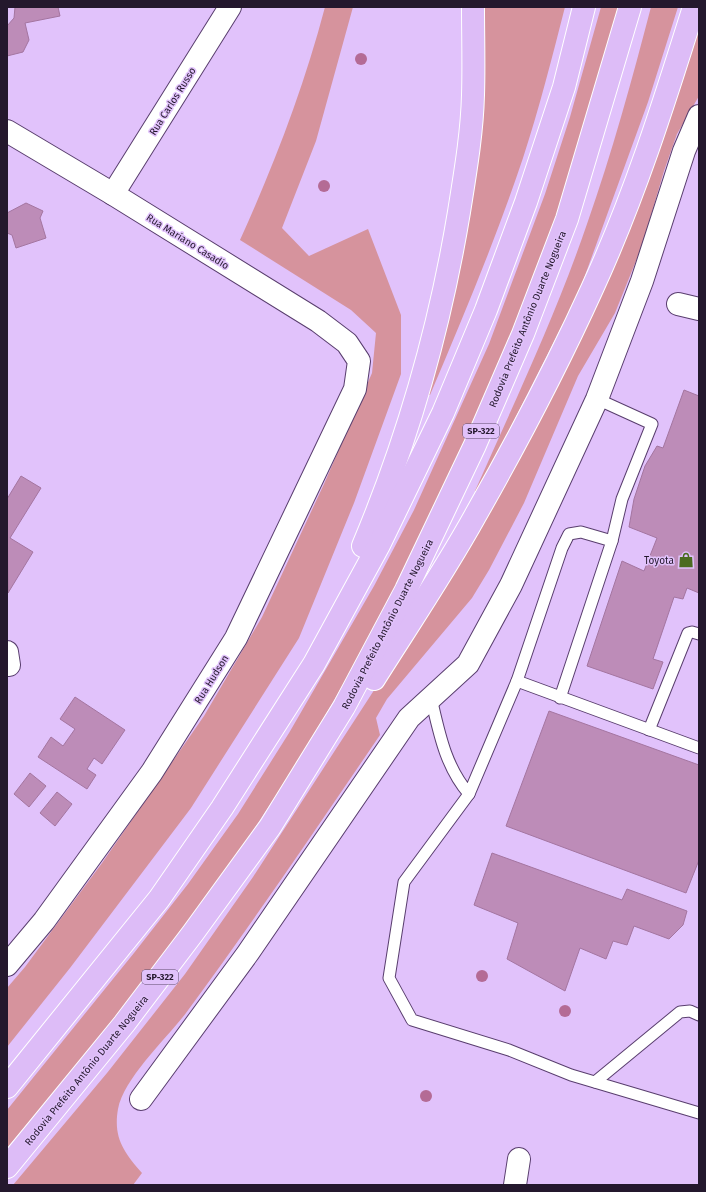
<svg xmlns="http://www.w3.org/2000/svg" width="706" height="1192" font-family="'Fira Sans',sans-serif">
  <rect width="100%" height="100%" fill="#e1c2fb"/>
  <g fill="#d6939d">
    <path d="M 325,7 L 353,7 L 316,141 L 282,228 L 309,256 L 368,229 L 401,315 L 401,374 L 354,503 L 299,638 L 191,808 L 70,968 L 7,1047 L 7,988 L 25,967 L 102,863 L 204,716 L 262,617 L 324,484 L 372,373 L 376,333 L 351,310 L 240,240 C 274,165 304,87 325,7 Z"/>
    <path d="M 484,7 L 565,7 C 552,58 539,109 523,158 C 496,239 463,317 430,395 L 426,395 L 484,46 Z"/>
    <path d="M 601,7 L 620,7 C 601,72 584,138 562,202 C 487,418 382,636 256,826 C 181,940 95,1044 7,1148 L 7,1110 L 134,953 L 188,884 L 238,814 L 289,733 L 374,586 L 414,510 L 489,344 L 545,194 L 570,117 Z"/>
    <path d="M 651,7 L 678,7 L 648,102 L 579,292 L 478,492 L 475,491 C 514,403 556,315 587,224 C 612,153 632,80 651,7 Z"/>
    <path d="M 699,29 L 699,96 L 677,134 L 664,171 L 642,246 L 615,313 L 578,376 L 524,503 L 489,570 L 472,598 L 387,699 L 376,718 L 380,735 C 316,829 253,922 186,1013 C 166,1039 124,1078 118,1109 C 113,1138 124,1152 142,1173 L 133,1185 L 13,1185 L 107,1073 L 185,974 L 253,877 L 439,590 L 669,117 Z"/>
  </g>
  <g fill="#bd8cb8" stroke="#a475a0">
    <polygon points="15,7 58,7 60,16 25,23 29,40 23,52 7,56 7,26 14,18"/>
    <polygon points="26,203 43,211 40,218 46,238 16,248 12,235 7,233 7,213"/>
    <polygon points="684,390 699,396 699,593 687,588 683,599 674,597 653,659 663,662 653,689 587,666 622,561 644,571 657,538 629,527 634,499 645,466 657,446 663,448"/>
    <polygon points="21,476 41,488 10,538 33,552 8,593 7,499"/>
    <polygon points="75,697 125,730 102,764 94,758 87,769 96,775 87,789 38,757 51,737 63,746 75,729 60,719"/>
    <polygon points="549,711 699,765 699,860 686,893 506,826"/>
    <polygon points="30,773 46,786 29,807 14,794"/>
    <polygon points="57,792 72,804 55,826 40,813"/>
    <polygon points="492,853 622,900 627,889 687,911 683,925 669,939 634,926 627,945 613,941 606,959 580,948 565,991 507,959 518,923 474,905"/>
  </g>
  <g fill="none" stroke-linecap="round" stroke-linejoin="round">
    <defs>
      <g id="service">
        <polyline points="517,681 699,748"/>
        <path d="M 431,698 C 439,732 445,766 469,794 L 517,681 L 562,548 L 569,534 L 581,532 L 612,541"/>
        <polyline points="560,698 612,541 622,499 652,424 597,399"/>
        <polyline points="649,730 688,633 692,632 699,634"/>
        <polyline points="469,794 404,882 389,978 412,1020 509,1050 571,1075 699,1113"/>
        <polyline points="595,1082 680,1012 690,1011 699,1015"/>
      </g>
      <g id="minor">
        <polyline points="7,131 113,194 318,321 347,343 359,361 355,389 236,638 152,772 44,921 7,965"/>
        <polyline points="113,194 230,7"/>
        <polyline points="678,304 699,309"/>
        <polyline points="7,652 9,665 7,665"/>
        <polyline points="141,1099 248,953 409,718 468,664 511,585 597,399 642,281 684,151 699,116"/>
        <polyline points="515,1185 519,1159"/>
      </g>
      <g id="motorway">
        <path d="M 363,546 C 408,439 440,327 459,212 C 465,174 472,134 473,95 C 474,66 473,36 473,7"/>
        <path d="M 374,679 C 408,625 444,572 475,516 C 517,442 557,366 592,289 C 634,198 664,103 694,7"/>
        <polyline points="7,1087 159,899 222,808 314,664 379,545 443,413 486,310 526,202 564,87 584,7"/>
        <polyline points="7,1167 124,1024 193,933 270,827 344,707 406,590 475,445 523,334 567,219 630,7"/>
      </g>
    </defs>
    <use href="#service" stroke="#593e6e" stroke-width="13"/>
    <use href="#minor" stroke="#593e6e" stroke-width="24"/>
    <use href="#motorway" stroke="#fff" stroke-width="24"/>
    <use href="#service" stroke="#fff" stroke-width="11"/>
    <use href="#minor" stroke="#fff" stroke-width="22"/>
    <use href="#motorway" stroke="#ddbcf7" stroke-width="22"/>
  </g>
  <g fill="#b46b95">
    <circle cx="361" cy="59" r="6"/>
    <circle cx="324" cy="186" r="6"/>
    <circle cx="482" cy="976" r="6"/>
    <circle cx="565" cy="1011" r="6"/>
    <circle cx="426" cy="1096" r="6"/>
  </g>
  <defs>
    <symbol id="shop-bare" viewBox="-9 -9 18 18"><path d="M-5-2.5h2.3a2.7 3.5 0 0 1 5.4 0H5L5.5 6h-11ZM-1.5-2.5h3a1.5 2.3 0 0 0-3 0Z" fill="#4c6b21" stroke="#e1c2fb" stroke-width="2.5" paint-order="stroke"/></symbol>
  </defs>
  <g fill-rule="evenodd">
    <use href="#shop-bare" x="675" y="549" width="22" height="22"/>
  </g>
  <g text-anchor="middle" stroke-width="3" stroke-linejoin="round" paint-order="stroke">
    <g fill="#e1c2fb" stroke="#5d4b6b" stroke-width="1">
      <rect x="463" y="424" width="36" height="14" rx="3"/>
      <rect x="142" y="970" width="36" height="14" rx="3"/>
    </g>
    <g font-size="9" font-weight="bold" fill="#24182d">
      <text x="481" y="434">SP-322</text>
      <text x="160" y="980">SP-322</text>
    </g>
    <g font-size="10" fill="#24182d" stroke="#e1c2fb">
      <text transform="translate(172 101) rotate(-58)" y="4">Rua Carlos Russo</text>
      <text transform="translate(188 241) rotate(32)" y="4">Rua Mariano Casadio</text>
      <text transform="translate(527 319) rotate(-68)" y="4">Rodovia Prefeito Antônio Duarte Nogueira</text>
      <text transform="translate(387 624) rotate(-63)" y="4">Rodovia Prefeito Antônio Duarte Nogueira</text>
      <text transform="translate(211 679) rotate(-58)" y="4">Rua Hudson</text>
      <text transform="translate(86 1070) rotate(-51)" y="4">Rodovia Prefeito Antônio Duarte Nogueira</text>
    </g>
    <g font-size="10" fill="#24182d" stroke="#e1c2fb" text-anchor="end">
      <text x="674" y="564">Toyota</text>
    </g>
  </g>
  <rect width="706" height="1192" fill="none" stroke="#24182d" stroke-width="16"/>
</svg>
